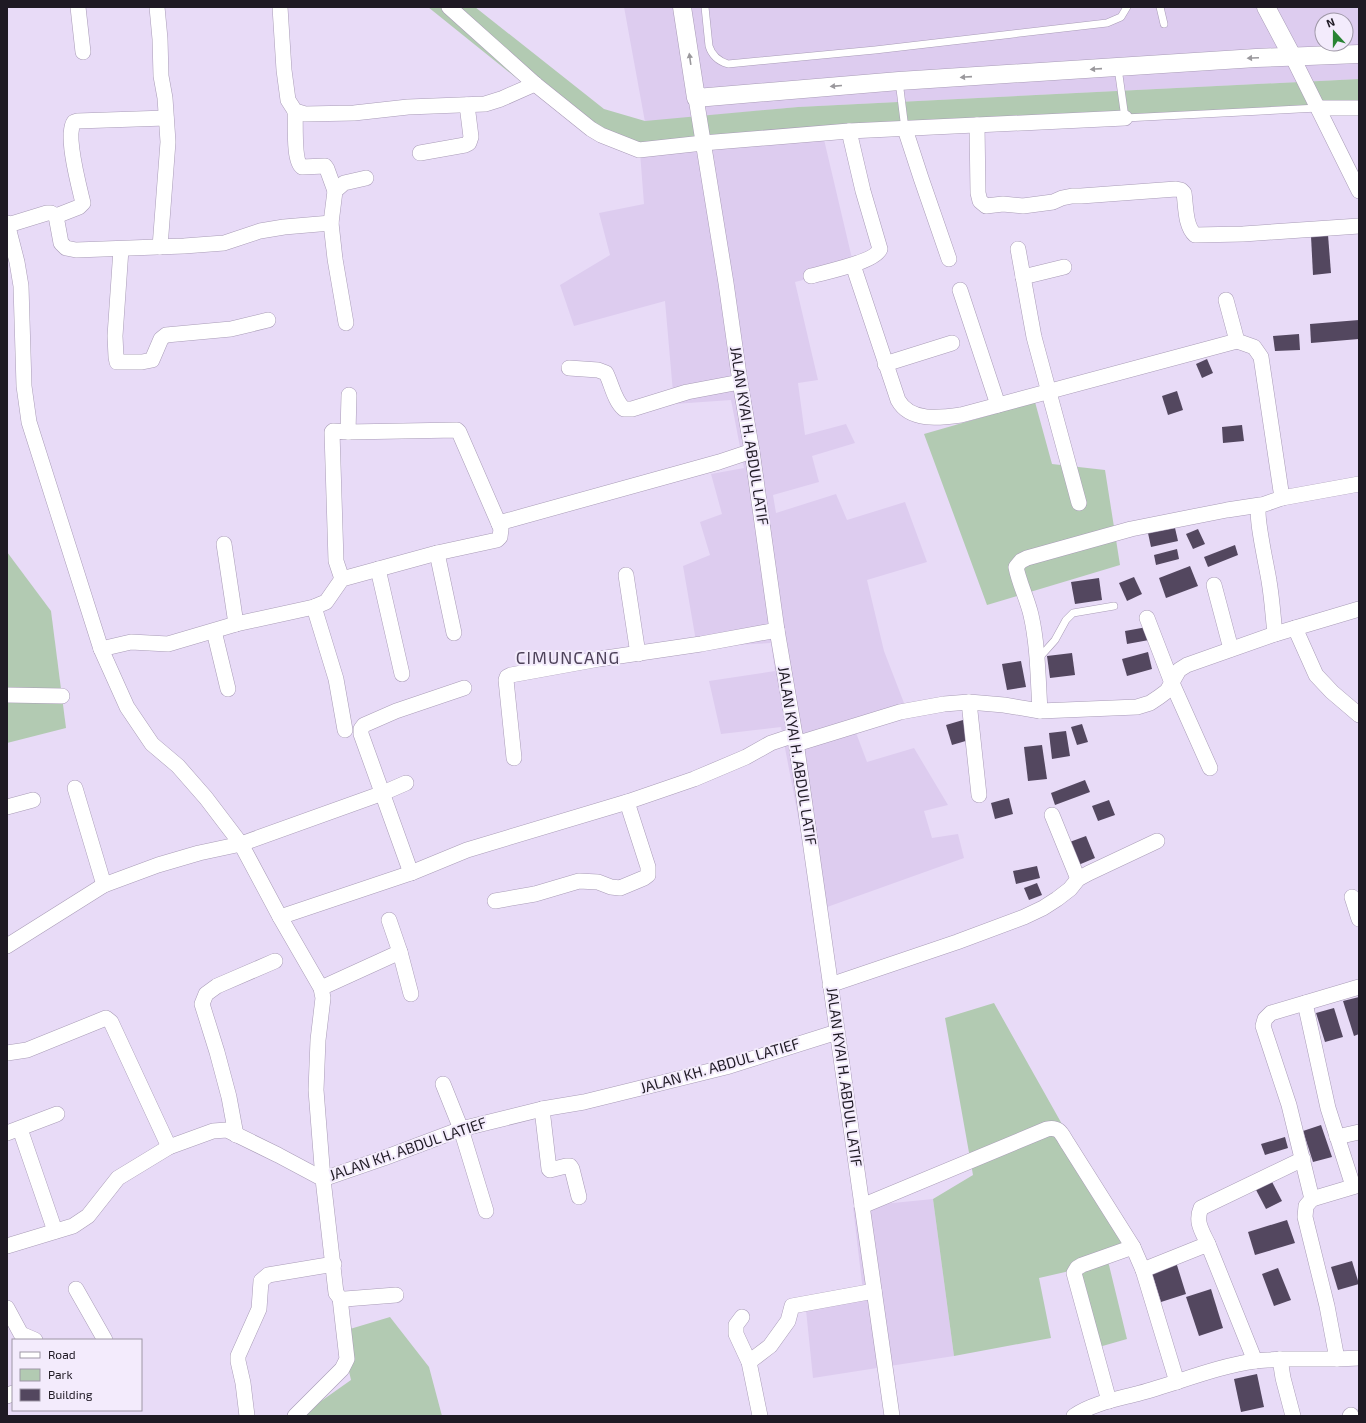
<svg xmlns="http://www.w3.org/2000/svg" width="1366" height="1423" font-family="'Exo 2',sans-serif">
  <rect width="100%" height="100%" fill="#e8dbf7"/>
  <g fill="#ddccef" fill-rule="evenodd">
    <path d="M 624,7 L 1359,7 L 1359,79 L 798,107 L 645,122 ZM 1322,20 L 1346,20 L 1346,44 L 1322,44 Z"/>
    <polygon points="822,131 854,267 795,282 818,380 798,383 805,435 846,424 855,443 812,456 819,482 773,495 776,513 836,494 847,520 905,502 927,562 867,580 884,651 909,716 855,730 867,762 914,748 948,805 924,811 932,838 958,834 964,858 816,911 781,727 721,734 709,681 775,671 771,643 697,647 683,566 710,555 700,522 722,514 711,474 744,468 731,400 674,404 665,301 574,326 560,285 610,255 599,213 644,204 640,152"/>
    <polygon points="933,1199 954,1356 813,1378 806,1310 864,1300 853,1207"/>
  </g>
  <g fill="#b2cab2">
    <polygon points="428,7 475,7 604,109 645,121 798,107 1359,79 1359,108 795,132 640,152 581,130"/>
    <polygon points="1035,402 1052,464 1105,470 1120,565 987,605 924,434"/>
    <polygon points="7,552 51,611 66,728 7,743"/>
    <polygon points="994,1003 1131,1247 1108,1261 1127,1339 1099,1347 1074,1270 1039,1278 1051,1338 954,1356 933,1199 973,1175 945,1018"/>
    <polygon points="390,1317 429,1367 442,1416 300,1416 351,1380 340,1332"/>
  </g>
  <g fill="#53475f">
    <polygon points="1328,235 1331,273 1313,275 1311,236"/>
    <polygon points="1359,320 1359,339 1311,343 1310,324"/>
    <polygon points="1299,334 1300,350 1275,351 1273,336"/>
    <polygon points="1207,359 1213,373 1202,378 1196,364"/>
    <polygon points="1177,391 1183,410 1168,415 1162,396"/>
    <polygon points="1242,425 1244,441 1223,443 1222,427"/>
    <polygon points="1175,528 1178,541 1151,547 1148,533"/>
    <polygon points="1198,529 1205,544 1193,549 1186,534"/>
    <polygon points="1235,545 1238,555 1208,567 1204,557"/>
    <polygon points="1177,549 1179,559 1156,565 1154,555"/>
    <polygon points="1190,566 1198,586 1166,598 1159,578"/>
    <polygon points="1134,577 1142,594 1127,601 1119,583"/>
    <polygon points="1099,578 1102,600 1075,604 1071,582"/>
    <polygon points="1147,627 1149,640 1127,644 1125,631"/>
    <polygon points="1148,652 1152,669 1127,676 1122,659"/>
    <polygon points="1072,653 1075,675 1050,678 1047,656"/>
    <polygon points="1021,661 1026,687 1007,690 1002,664"/>
    <polygon points="963,720 969,740 952,745 946,725"/>
    <polygon points="1082,724 1088,742 1077,745 1071,727"/>
    <polygon points="1066,731 1070,756 1052,759 1049,733"/>
    <polygon points="1042,745 1047,779 1028,781 1024,747"/>
    <polygon points="1085,780 1090,792 1055,805 1051,793"/>
    <polygon points="1009,798 1013,814 995,819 991,803"/>
    <polygon points="1109,800 1115,815 1098,821 1092,806"/>
    <polygon points="1086,836 1095,858 1076,866 1067,843"/>
    <polygon points="1037,866 1040,878 1016,884 1013,871"/>
    <polygon points="1037,883 1042,895 1029,900 1024,888"/>
    <polygon points="1359,997 1359,1034 1354,1036 1343,1001"/>
    <polygon points="1334,1008 1343,1037 1325,1042 1316,1013"/>
    <polygon points="1321,1125 1332,1157 1313,1162 1303,1131"/>
    <polygon points="1285,1137 1288,1148 1265,1155 1261,1144"/>
    <polygon points="1270,1178 1282,1201 1266,1209 1254,1186"/>
    <polygon points="1287,1220 1295,1243 1255,1255 1248,1232"/>
    <polygon points="1352,1261 1359,1284 1338,1290 1331,1267"/>
    <polygon points="1176,1262 1186,1294 1161,1302 1151,1270"/>
    <polygon points="1278,1268 1291,1300 1274,1306 1262,1274"/>
    <polygon points="1211,1289 1223,1328 1199,1336 1186,1297"/>
    <polygon points="1257,1374 1264,1407 1241,1412 1234,1379"/>
  </g>
  <g fill="none" stroke-linecap="round" stroke-linejoin="round">
    <defs>
      <g id="service">
        <path d="M 705,7 L 709,46 C 712,56 718,61 728,64 L 875,50 L 1107,23 L 1121,17 L 1127,7"/>
        <polyline points="1160,7 1164,24"/>
        <polyline points="1118,68 1125,118 1318,108"/>
        <polyline points="899,81 905,129"/>
        <polyline points="1039,658 1055,640 1066,620 1073,613 1114,606"/>
      </g>
      <g id="minor">
        <polyline points="78,7 83,52"/>
        <polyline points="157,7 160,39 161,76 165,98 168,142 160,247"/>
        <polyline points="280,7 284,70 288,100 295,111 305,114 354,113 408,107 485,104 501,99 535,84"/>
        <polyline points="449,7 535,84 591,129 601,135 639,150 703,143 849,131 1125,118"/>
        <polyline points="1292,56 1359,191"/>
        <polyline points="696,98 726,283 740,382 752,451 777,630 795,735 892,1416"/>
        <polyline points="1318,108 1359,108"/>
        <path d="M 295,111 C 296,122 293,161 302,167 L 325,166 L 327,169 L 335,191"/>
        <path d="M 977,125 L 978,193 L 980,201 L 986,206 L 1003,204 L 1023,206 L 1053,202 L 1062,198 L 1072,196 L 1081,196 L 1176,189 L 1181,190 L 1184,193 C 1186,206 1185,226 1195,235 L 1243,234 L 1359,226"/>
        <polyline points="905,129 921,178 949,259"/>
        <polyline points="420,153 465,145 469,143 471,137 467,105"/>
        <path d="M 56,216 L 79,207 L 83,203 C 79,186 65,135 74,122 L 77,121 L 166,118"/>
        <polyline points="7,223 17,262 21,286 24,386 29,422 101,649 127,707 152,744 178,766 206,798 241,844 280,917 321,988 323,998 318,1040 316,1090 323,1179 384,1158 461,1129 542,1109 584,1102 726,1067 837,1032"/>
        <polyline points="8,225 47,213 51,213 56,216 61,243 66,248 76,250 184,246 224,243 260,231 284,227 331,223"/>
        <polyline points="121,249 115,336 116,357 117,362 142,362 152,360 161,339 166,335 231,329 268,320"/>
        <polyline points="1018,249 1034,337 1079,503"/>
        <path d="M 853,265 L 898,400 C 910,422 940,418 961,415 L 1237,341"/>
        <path d="M 811,276 C 825,272 875,262 880,249 L 863,191 L 849,131"/>
        <polyline points="1023,277 1064,267"/>
        <polyline points="960,290 998,405"/>
        <polyline points="1226,300 1237,341 1254,347 1261,357 1282,498"/>
        <polyline points="346,323 335,259 331,223 335,191 344,183 366,178"/>
        <polyline points="885,364 952,343"/>
        <path d="M 569,368 L 598,370 L 606,373 C 612,385 614,400 624,409 L 632,409 L 687,392 L 740,382"/>
        <polyline points="348,432 457,430 459,432 499,524"/>
        <polyline points="224,544 236,624"/>
        <polyline points="437,553 454,633"/>
        <polyline points="378,569 402,674"/>
        <polyline points="626,575 638,654"/>
        <polyline points="342,579 336,561 332,432 333,431 348,432 349,395"/>
        <polyline points="1214,585 1231,649"/>
        <polyline points="314,607 336,679 345,730"/>
        <polyline points="1147,618 1172,683 1210,768"/>
        <polyline points="1295,628 1316,675 1332,692 1359,715"/>
        <polyline points="214,631 228,689"/>
        <path d="M 1275,634 C 1273,616 1272,598 1269,581 C 1267,567 1255,516 1259,506 L 1282,498 L 1359,484"/>
        <polyline points="101,649 131,642 168,644 236,624 314,607 326,602 342,579 437,553 497,540 500,537 501,529 499,524 506,521 719,462 752,451"/>
        <polyline points="7,695 62,696"/>
        <polyline points="969,702 979,795"/>
        <path d="M 1040,711 C 1038,679 1038,646 1031,615 C 1027,598 1019,583 1016,567 L 1021,561 L 1027,558 L 1131,529 L 1227,510 L 1260,505"/>
        <polyline points="796,744 900,712 944,704 969,702 1004,705 1040,711 1137,707 1150,703 1159,697 1167,691 1179,670 1187,665 1275,634 1359,609"/>
        <polyline points="514,758 506,680 507,677 511,675 599,659 701,644 777,630"/>
        <polyline points="75,788 104,885"/>
        <polyline points="7,807 33,800"/>
        <polyline points="1052,815 1078,879"/>
        <polyline points="411,873 361,734 361,729 364,725 396,711 464,688"/>
        <polyline points="1352,897 1359,919"/>
        <polyline points="495,901 535,894 579,881 598,882 611,887 620,888 644,878 648,875 648,867 627,802"/>
        <polyline points="280,917 411,873 467,850 627,802 694,779 746,757 771,743 795,735"/>
        <polyline points="389,920 400,952 411,994"/>
        <polyline points="7,946 104,885 158,865 199,853 241,844 383,793 406,783"/>
        <polyline points="830,985 957,942 1024,917 1043,908 1057,899 1070,889 1078,879 1089,873 1157,841"/>
        <polyline points="321,988 400,952"/>
        <polyline points="1305,1003 1328,1108 1353,1186"/>
        <polyline points="7,1053 27,1050 106,1018 111,1022 169,1147"/>
        <polyline points="443,1084 461,1129 486,1211"/>
        <polyline points="542,1109 549,1169 550,1170 566,1166 570,1166 572,1169 579,1197"/>
        <polyline points="20,1129 55,1231"/>
        <polyline points="7,1133 57,1114"/>
        <polyline points="236,1135 229,1097 217,1052 202,1004 206,994 217,986 275,961"/>
        <polyline points="1337,1137 1359,1132"/>
        <polyline points="1312,1199 1359,1185"/>
        <path d="M 862,1206 L 1047,1129 C 1060,1126 1062,1135 1068,1144 L 1133,1247 L 1143,1270 L 1208,1244 L 1255,1361"/>
        <path d="M 1208,1244 C 1202,1231 1195,1222 1201,1208 L 1303,1159"/>
        <polyline points="7,1246 73,1226 88,1216 118,1178 169,1147 213,1131 227,1130 278,1155 323,1179 336,1293 340,1298 345,1299 396,1295"/>
        <polyline points="1143,1270 1177,1382"/>
        <polyline points="76,1289 105,1340"/>
        <polyline points="7,1308 21,1334 35,1340"/>
        <polyline points="742,1317 736,1325 736,1334 749,1362 760,1416"/>
        <polyline points="1337,1359 1359,1358"/>
        <polyline points="749,1362 770,1346 788,1321 792,1306 874,1291"/>
        <polyline points="7,1396 13,1393"/>
        <polyline points="1109,1401 1074,1273 1077,1268 1082,1265 1133,1247"/>
        <polyline points="247,1416 243,1383 238,1361 238,1356 259,1309 261,1281 268,1275 334,1264"/>
        <polyline points="295,1416 342,1369 347,1359 340,1298"/>
        <path d="M 1074,1416 C 1093,1403 1118,1399 1140,1393 C 1177,1383 1218,1366 1255,1361 C 1264,1360 1272,1360 1280,1359"/>
        <polyline points="1293,1416 1283,1378 1280,1359 1337,1359 1327,1306 1305,1217 1306,1206 1312,1199 1289,1105 1263,1026 1265,1019 1271,1013 1359,987"/>
        <polyline points="1350,1416 1351,1415"/>
      </g>
      <g id="tertiary">
        <polyline points="682,7 696,98 899,81 1256,58 1359,54"/>
        <polyline points="1266,7 1292,56"/>
      </g>
    </defs>
    <use href="#service" stroke="#a99cb7" stroke-width="8"/>
    <use href="#minor" stroke="#a99cb7" stroke-width="16"/>
    <use href="#tertiary" stroke="#a99cb7" stroke-width="19"/>
    <use href="#service" stroke="#fff" stroke-width="7"/>
    <use href="#minor" stroke="#fff" stroke-width="15"/>
    <use href="#tertiary" stroke="#fff" stroke-width="18"/>
  </g>
  <defs><path id="oneway-solid" d="M-6-.8H1V-3.2L6.5 0L1 3.2V.8H-6Z"/></defs>
  <g fill="#9a989c">
    <use href="#oneway-solid" transform="translate(1253 58) rotate(177)"/>
    <use href="#oneway-solid" transform="translate(690 59) rotate(-98)"/>
    <use href="#oneway-solid" transform="translate(1096 69) rotate(176)"/>
    <use href="#oneway-solid" transform="translate(966 77) rotate(176)"/>
    <use href="#oneway-solid" transform="translate(836 86) rotate(175)"/>
  </g>
  <g text-anchor="middle" stroke-width="4" stroke-linejoin="round" paint-order="stroke">
    <g font-size="15" fill="#1f1a24" stroke="#f3ebfc">
      <text transform="translate(749 436) rotate(81)" y="5">JALAN KYAI H. ABDUL LATIF</text>
      <text transform="translate(797 756) rotate(81)" y="5">JALAN KYAI H. ABDUL LATIF</text>
      <text transform="translate(720 1066) rotate(-16)" y="5">JALAN KH. ABDUL LATIEF</text>
      <text transform="translate(844 1077) rotate(82)" y="5">JALAN KYAI H. ABDUL LATIF</text>
      <text transform="translate(408 1149) rotate(-19)" y="5">JALAN KH. ABDUL LATIEF</text>
    </g>
    <g font-size="17" letter-spacing="1" fill="#4e435a" stroke="#f3ebfc">
      <text x="568" y="664">CIMUNCANG</text>
    </g>
  </g>
  <rect width="1366" height="1423" fill="none" stroke="#1f1a24" stroke-width="16"/>
  <rect x="12" y="1339" width="130" height="72" fill="#f3ebfc" stroke="#9e97a6"/>
  <rect x="20" y="1352" width="20" height="6" fill="#ffffff" stroke="#9e97a6"/>
  <text x="48" y="1359" font-size="12" fill="#1f1a24">Road</text>
  <rect x="20" y="1369" width="20" height="12" fill="#b2cab2" stroke="#9e97a6"/>
  <text x="48" y="1379" font-size="12" fill="#1f1a24">Park</text>
  <rect x="20" y="1389" width="20" height="12" fill="#53475f" stroke="#9e97a6"/>
  <text x="48" y="1399" font-size="12" fill="#1f1a24">Building</text>
  <g transform="translate(1334 32) rotate(339)"><circle r="19" fill="#f3ebfc" stroke="#9e97a6"/>
  <path d="M0-3L7 15L0 10L-7 15Z" fill="#288333"/>
  <text y="-6" font-size="11" font-weight="bold" text-anchor="middle" fill="#1f1a24">N</text>
  </g>
</svg>
